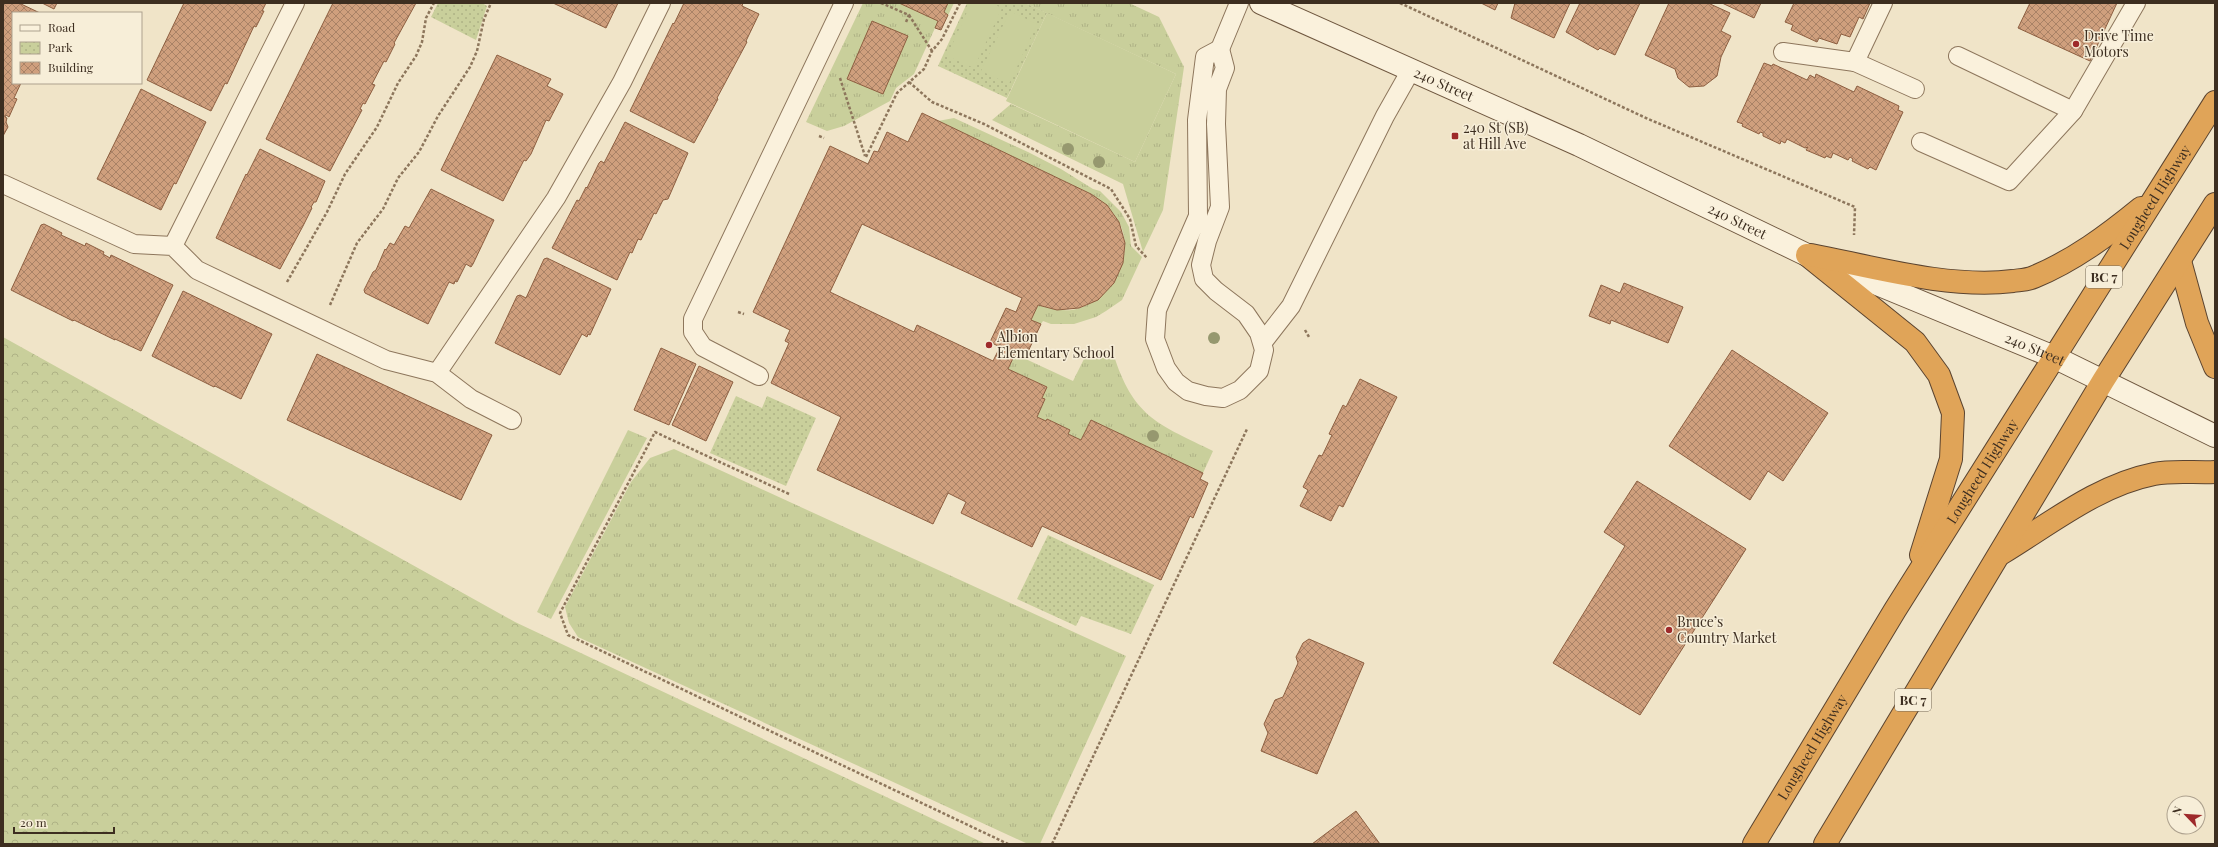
<svg xmlns="http://www.w3.org/2000/svg" width="2218" height="847" font-family="'Playfair Display',serif">
  <defs>
    <pattern id="grass-tufts" width="24" height="20" patternUnits="userSpaceOnUse"><rect width="24" height="20" fill="#c9cf9b"/><path d="M3 7l-1-3M5 7V3M7 7l1-3M15 17l-1-3M17 17v-4M19 17l1-3" fill="none" stroke="#aeb285"/></pattern>
    <pattern id="forest-crowns" width="20" height="18" patternUnits="userSpaceOnUse"><rect width="20" height="18" fill="#c9cf9b"/><path d="M2 6a3 3 0 1 1 6 0M12 15a3 3 0 1 1 6 0" fill="none" stroke="#aeb285"/></pattern>
    <pattern id="park-dots" width="8" height="8" patternUnits="userSpaceOnUse"><rect width="8" height="8" fill="#c9cf9b"/><path d="M2 2h.1M6 6h.1" fill="none" stroke="#aeb285" stroke-width="1.8" stroke-linecap="round"/></pattern>
    <pattern id="building-cross-hatch" width="8" height="8" patternUnits="userSpaceOnUse"><rect width="8" height="8" fill="#cf9f7d"/><path d="M0 0l8 8M0 8l8-8" fill="none" stroke="#a98266"/></pattern>
  </defs>
  <rect width="100%" height="100%" fill="#f0e4c8"/>
  <g fill="url(#grass-tufts)">
    <polygon points="863,3 954,3 941,30 935,28 914,74 896,88 890,101 844,126 827,131 806,122"/>
    <polygon points="1025,3 1129,3 1159,17 1184,67 1163,210 1143,252 1123,184 992,120 1011,104 1135,162 1176,74"/>
    <path d="M 954,118 L 1028,152 L 1061,169 L 1093,189 L 1100,191 L 1121,212 L 1129,227 L 1131,246 L 1142,257 L 1122,300 L 1106,311 L 1096,317 L 1074,324 L 1051,324 L 1043,321 L 1041,324 L 1031,320 L 1038,305 C 1052,309 1066,313 1080,308 C 1113,296 1136,255 1119,222 C 1112,209 1102,202 1091,194 L 938,121 Z"/>
    <path d="M 1097,352 L 1110,355 L 1115,359 C 1135,419 1161,425 1213,451 L 1203,473 L 1091,420 L 1081,440 L 1068,434 L 1070,430 L 1047,419 L 1046,421 L 1037,417 L 1045,399 L 1042,398 L 1047,387 L 1008,369 L 1015,354 L 1073,381 L 1085,357 Z"/>
    <polygon points="628,430 647,438 551,619 537,612"/>
    <polygon points="674,449 1126,656 1040,844 1028,844 578,637 569,623 565,607 631,482 650,458"/>
  </g>
  <polygon fill="url(#forest-crowns)" points="3,337 515,622 986,844 3,844"/>
  <g fill="url(#park-dots)">
    <polygon points="438,3 482,3 487,6 476,40 431,17"/>
    <polygon points="967,3 1025,3 1047,13 1007,98 938,66"/>
    <polygon points="736,396 762,408 767,396 816,418 786,486 710,453"/>
    <polygon points="1048,535 1154,585 1131,634 1081,616 1076,626 1017,599"/>
  </g>
  <g fill="#c9cf9b">
    <polygon points="971,3 991,3 1002,8 974,68 947,56"/>
    <polygon points="1010,11 1037,24 1009,84 981,71"/>
    <polygon points="1047,13 1176,74 1135,162 1006,101"/>
  </g>
  <g fill="url(#building-cross-hatch)" stroke="#8d5f41" fill-rule="evenodd">
    <polygon points="3,3 19,3 40,13 13,13 13,83 21,83 14,98 17,99 9,117 6,115 5,117 7,118 6,122 8,127 3,136"/>
    <polygon points="42,3 57,3 54,9"/>
    <polygon points="184,3 266,3 262,11 264,11 256,27 254,26 227,84 225,83 211,111 147,80"/>
    <polygon points="333,3 416,3 394,43 395,44 386,62 384,61 372,84 375,85 365,104 363,103 360,109 362,110 330,171 266,139"/>
    <polygon points="553,3 618,3 606,28"/>
    <polygon points="684,3 743,3 742,6 759,14 746,41 747,42 717,98 718,99 694,143 630,111 673,23 674,24"/>
    <polygon points="899,3 948,3 944,12 948,15 941,30 935,28 938,21"/>
    <polygon points="1481,3 1498,3 1495,10"/>
    <polygon points="1515,3 1570,3 1554,38 1511,18"/>
    <polygon points="1580,3 1640,3 1615,55 1600,48 1598,50 1566,32"/>
    <polygon points="1669,3 1708,3 1730,13 1721,31 1731,36 1721,57 1717,76 1704,86 1689,87 1678,78 1675,69 1645,55"/>
    <polygon points="1722,3 1761,3 1754,18"/>
    <polygon points="1794,3 1870,3 1863,19 1859,17 1850,37 1841,34 1837,44 1819,38 1817,42 1791,30 1793,25 1785,22"/>
    <polygon points="2030,3 2117,3 2090,61 2018,28"/>
    <polygon points="872,21 908,36 883,94 847,79"/>
    <polygon points="497,55 551,79 547,86 563,94 549,121 546,120 531,154 526,161 524,160 503,201 441,170"/>
    <polygon points="1764,63 1772,66 1773,64 1807,80 1810,75 1815,78 1816,74 1854,92 1857,86 1899,106 1898,110 1903,112 1876,170 1870,167 1868,169 1852,161 1853,159 1850,157 1848,160 1833,153 1831,158 1826,156 1825,158 1806,150 1808,147 1805,148 1787,139 1785,143 1781,141 1780,144 1763,136 1763,133 1760,132 1759,134 1742,126 1743,124 1737,122"/>
    <polygon points="141,89 206,122 176,184 174,183 161,210 97,179"/>
    <path d="M 922,113 L 1091,194 L 1107,205 L 1119,222 L 1125,243 L 1123,263 L 1114,283 L 1098,300 L 1079,308 L 1057,310 L 1038,305 L 1031,320 L 1041,324 L 1025,358 L 1015,354 L 1008,369 L 1047,387 L 1042,398 L 1045,399 L 1037,417 L 1046,421 L 1047,419 L 1070,430 L 1068,434 L 1081,440 L 1091,420 L 1203,473 L 1200,479 L 1208,483 L 1193,518 L 1190,516 L 1161,580 L 1042,526 L 1032,547 L 961,513 L 966,502 L 948,493 L 933,524 L 817,470 L 841,417 L 771,383 L 789,343 L 785,341 L 790,330 L 753,312 L 830,146 L 868,164 L 874,151 L 878,152 L 887,132 L 908,142 ZM 862,224 L 1022,298 L 1016,312 L 1006,308 L 990,342 L 1000,347 L 993,361 L 917,325 L 914,332 L 830,292 Z"/>
    <polygon points="625,122 688,153 668,199 663,200 656,214 654,213 641,240 638,239 632,253 630,252 617,280 552,248 577,200 579,201 586,187 587,188 599,163 601,161 604,163"/>
    <polygon points="260,149 325,181 316,202 314,202 311,207 312,208 303,226 280,269 216,238 246,174 247,175"/>
    <polygon points="431,189 494,220 473,264 471,267 466,264 457,282 455,281 454,284 449,282 428,324 365,293 364,290 373,272 376,270 385,249 386,250 390,243 394,245 405,226 409,228"/>
    <polygon points="44,224 62,233 61,235 85,246 86,243 104,252 103,254 110,258 111,255 173,285 141,351 115,339 115,340 74,320 73,321 11,290 41,225"/>
    <polygon points="547,258 611,289 590,335 588,334 587,337 582,334 560,375 495,343 517,296 520,295 526,298 544,259"/>
    <polygon points="1624,283 1683,307 1668,343 1611,320 1610,324 1589,316 1601,285 1620,293"/>
    <polygon points="183,291 272,334 241,399 215,386 214,387 152,356"/>
    <polygon points="661,348 696,364 669,425 634,410"/>
    <polygon points="1732,350 1828,413 1783,481 1768,471 1750,500 1669,446"/>
    <polygon points="317,354 492,435 461,500 287,420"/>
    <polygon points="699,366 733,382 706,441 672,425"/>
    <polygon points="1360,379 1397,397 1343,507 1339,505 1331,521 1300,506 1308,490 1303,487 1319,455 1322,456 1332,435 1329,434 1343,405 1346,407"/>
    <polygon points="1637,481 1746,549 1640,715 1553,663 1625,546 1604,532"/>
    <polygon points="1309,639 1364,663 1317,774 1261,751 1268,733 1264,724 1275,700 1283,697 1298,663 1296,657 1303,643"/>
    <polygon points="1356,811 1380,844 1312,844"/>
  </g>
  <g fill="none" stroke-linecap="round" stroke-linejoin="round">
    <defs>
      <g id="lane">
        <polygon points="1220,49 1225,68 1217,89 1216,124 1220,207 1207,241 1201,265 1204,279 1216,291 1246,314 1259,333 1264,350 1259,371 1240,390 1223,398 1206,396 1188,391 1176,382 1166,368 1155,339 1157,310 1198,216 1197,120 1205,57"/>
        <polyline points="1220,49 1239,3"/>
        <polyline points="1783,52 1855,62 1883,3"/>
        <polyline points="1855,62 1915,89"/>
        <polyline points="2073,111 2136,3"/>
        <polyline points="1921,142 2009,181 2073,111 1958,56"/>
        <polyline points="3,184 134,244 173,246 197,270 386,360 437,373 471,399 512,420"/>
        <polyline points="173,246 295,3"/>
        <polyline points="1263,342 1291,306 1385,116 1411,70"/>
        <polyline points="437,373 556,198 622,82 661,3"/>
        <polyline points="759,376 703,347 693,332 693,319 844,3"/>
      </g>
      <g id="secondary">
        <path id="s1" d="M 1261,3 L 1579,145 L 1807,255 L 2054,357 L 2215,436"/>
      </g>
      <g id="highway">
        <polyline points="1807,255 1915,342 1939,375 1953,413 1951,459 1921,555"/>
        <path d="M 1811,255 C 1873,267 1950,289 2013,281 C 2019,280 2027,280 2034,277 C 2073,261 2108,235 2141,208"/>
        <polyline points="2180,261 2197,323 2215,367"/>
        <path d="M 2002,553 C 2050,524 2098,485 2154,474 C 2173,470 2195,473 2215,472"/>
        <path id="s2" d="M 1754,844 L 1895,610 L 2215,102"/>
        <polyline points="1825,844 2103,381 2215,204"/>
      </g>
    </defs>
    <use href="#lane" stroke="#8d765c" stroke-width="20"/>
    <use href="#secondary" stroke="#6f573f" stroke-width="24"/>
    <use href="#highway" stroke="#5b4430" stroke-width="24"/>
    <g stroke="#8d765c" stroke-width="2.5" stroke-dasharray="3 2" stroke-linecap="butt">
      <polyline points="881,3 909,15 906,22"/>
      <polyline points="1400,3 1646,118 1855,207 1854,235"/>
      <polyline points="909,15 932,51"/>
      <polyline points="840,78 865,156"/>
      <polyline points="909,82 932,102 984,124 1111,189 1130,219 1136,246 1147,258"/>
      <polyline points="819,136 824,138"/>
      <polyline points="866,157 897,93 924,69 932,51 942,39 960,3"/>
      <polyline points="287,282 327,212 345,174 377,127 398,83 416,56 422,42 426,18 434,3"/>
      <polyline points="330,305 357,243 383,209 398,178 419,152 438,116 470,67 477,51 484,19 491,3"/>
      <polyline points="738,312 744,314"/>
      <polyline points="1305,330 1309,337"/>
      <polyline points="789,494 655,432 560,613 568,635 1008,844"/>
      <polyline points="1052,844 1247,429"/>
    </g>
    <use href="#lane" stroke="#faf1dc" stroke-width="18"/>
    <use href="#secondary" stroke="#faf1dc" stroke-width="22"/>
    <use href="#highway" stroke="#e0a458" stroke-width="22"/>
  </g>
  <g fill="#96986f">
    <circle cx="1068" cy="149" r="6"/>
    <circle cx="1099" cy="162" r="6"/>
    <circle cx="1214" cy="338" r="6"/>
    <circle cx="1153" cy="436" r="6"/>
  </g>
  <g fill="#9e2a2b" stroke="#f7eed8" stroke-width="1.5">
    <circle cx="2076" cy="44" r="4"/>
    <rect x="1451" y="132" width="8" height="8" rx="2"/>
    <circle cx="989" cy="345" r="4"/>
    <circle cx="1669" cy="630" r="4"/>
  </g>
  <g text-anchor="middle" stroke-width="3" stroke-linejoin="round" paint-order="stroke">
    <g fill="#f7eed8" stroke="#756857" stroke-width="1">
      <rect x="2086" y="266" width="36" height="22" rx="3"/>
      <rect x="1895" y="689" width="36" height="22" rx="3"/>
    </g>
    <g font-size="13" font-weight="bold" fill="#3d2e20">
      <text x="2104" y="282">BC 7</text>
      <text x="1913" y="705">BC 7</text>
    </g>
    <g font-size="14" fill="#3d2e20" stroke="#f7eed8" text-anchor="start">
      <text x="2084" y="41">Drive Time<tspan x="2084" dy="16">Motors</tspan></text>
      <text x="1463" y="133">240 St (SB)<tspan x="1463" dy="16">at Hill Ave</tspan></text>
      <text x="997" y="342">Albion<tspan x="997" dy="16">Elementary School</tspan></text>
      <text x="1677" y="627">Bruce’s<tspan x="1677" dy="16">Country Market</tspan></text>
    </g>
    <g font-size="14" fill="#3d2e20" stroke="#f7eed8">
      <text dy="5" stroke="none"><textPath href="#s1" startOffset="200">240 Street</textPath></text>
      <text dy="5" stroke="none"><textPath href="#s2" startOffset="761">Lougheed Highway</textPath></text>
      <text dy="5" stroke="none"><textPath href="#s1" startOffset="524">240 Street</textPath></text>
      <text dy="5" stroke="none"><textPath href="#s1" startOffset="848">240 Street</textPath></text>
      <text dy="5" stroke="none"><textPath href="#s2" startOffset="437">Lougheed Highway</textPath></text>
      <text dy="5" stroke="none"><textPath href="#s2" startOffset="113">Lougheed Highway</textPath></text>
    </g>
  </g>
  <rect width="2218" height="847" fill="none" stroke="#3d2e20" stroke-width="8"/>
  <rect x="12" y="12" width="130" height="72" fill="#f7eed8" stroke="#ada18e"/>
  <rect x="20" y="25" width="20" height="6" fill="#faf1dc" stroke="#ada18e"/>
  <text x="48" y="32" font-size="12" fill="#3d2e20">Road</text>
  <rect x="20" y="42" width="20" height="12" fill="url(#park-dots)" stroke="#ada18e"/>
  <text x="48" y="52" font-size="12" fill="#3d2e20">Park</text>
  <rect x="20" y="62" width="20" height="12" fill="url(#building-cross-hatch)" stroke="#ada18e"/>
  <text x="48" y="72" font-size="12" fill="#3d2e20">Building</text>
  <g transform="translate(2186 815) rotate(295)"><circle r="19" fill="#f7eed8" stroke="#ada18e"/>
  <path d="M0-3L7 15L0 10L-7 15Z" fill="#9e2a2b"/>
  <text y="-6" font-size="11" font-weight="bold" text-anchor="middle" fill="#3d2e20">N</text>
  </g>
  <path d="M14 827v6h100v-6" fill="none" stroke="#3d2e20" stroke-width="2"/>
  <text x="20" y="827" font-size="12" fill="#3d2e20" stroke="#f7eed8" stroke-width="3" paint-order="stroke">20 m</text>
</svg>
